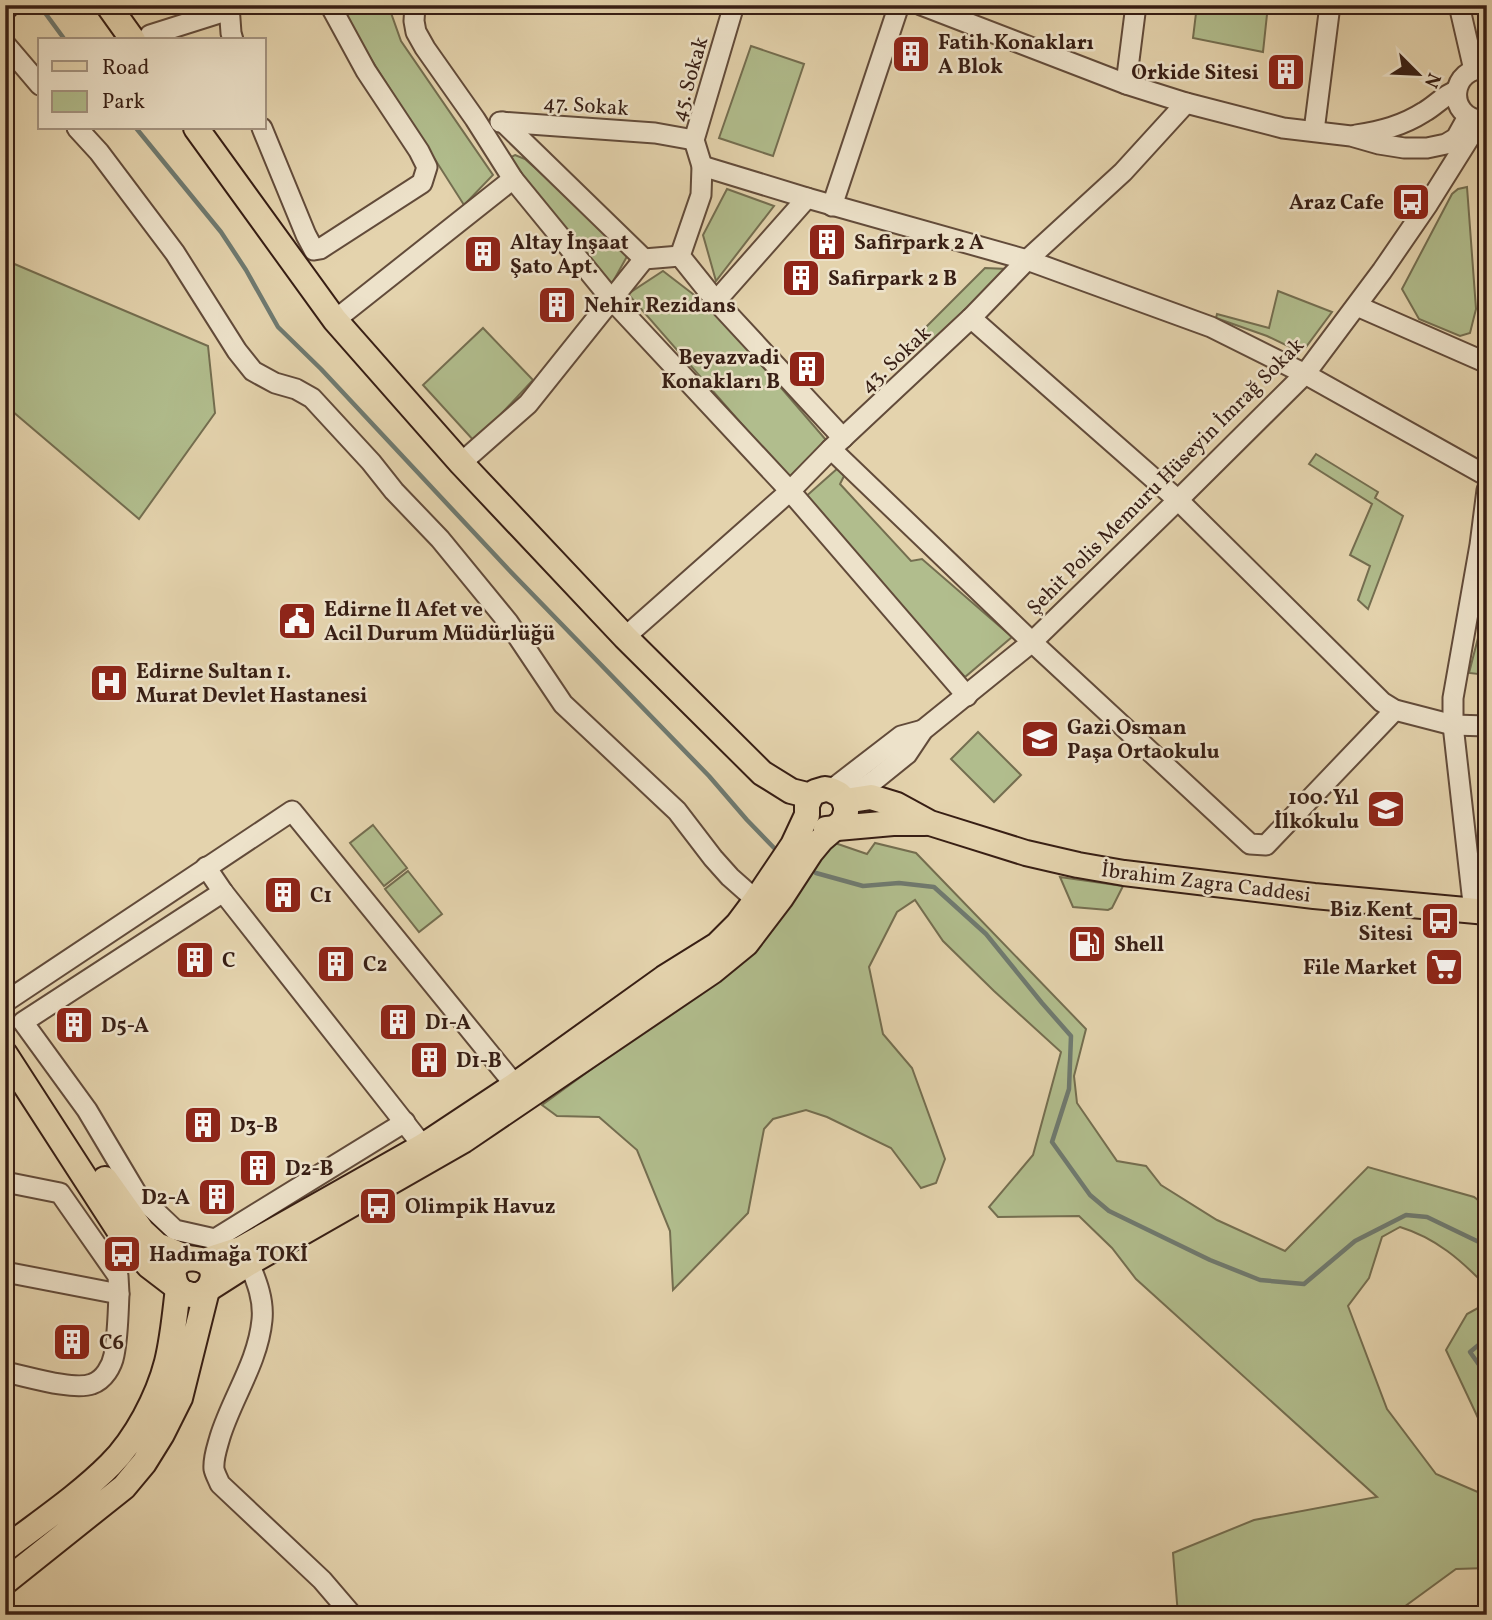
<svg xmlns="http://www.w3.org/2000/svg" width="1492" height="1620" font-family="Vollkorn,serif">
  <rect width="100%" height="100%" fill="#e4d3ad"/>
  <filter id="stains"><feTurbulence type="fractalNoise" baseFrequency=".00286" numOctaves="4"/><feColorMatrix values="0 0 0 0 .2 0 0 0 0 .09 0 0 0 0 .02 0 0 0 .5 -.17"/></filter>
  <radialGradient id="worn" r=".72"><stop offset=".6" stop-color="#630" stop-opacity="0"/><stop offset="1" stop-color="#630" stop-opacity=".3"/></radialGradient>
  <g fill="#b1bd8d" stroke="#746e50" stroke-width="2">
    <polygon points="340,5 390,5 390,10 401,41 493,175 464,205 341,12"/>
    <polygon points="1197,5 1268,5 1263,52 1193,38"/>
    <polygon points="751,46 804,64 773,156 719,138"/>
    <polygon points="515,155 525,159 630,251 610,287 515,169 509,158"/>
    <polygon points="1467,187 1476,309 1470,333 1460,336 1419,319 1402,289 1452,194 1458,189"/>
    <polygon points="727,189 774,206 716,281 703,235"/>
    <polygon points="5,260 208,346 215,413 139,519 5,405"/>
    <polygon points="985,268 1007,269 929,346 918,335"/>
    <polygon points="663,271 715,311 826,440 789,478 628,294"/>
    <polygon points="1278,291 1332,312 1306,347 1294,349 1267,336 1216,318 1217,314 1269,328"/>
    <polygon points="483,328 533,380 475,442 423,385"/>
    <polygon points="1316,454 1378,492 1375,498 1403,516 1368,609 1358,600 1370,566 1350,555 1372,504 1309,464"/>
    <polygon points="838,468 844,476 840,484 911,561 922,559 1012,637 965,677 803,499"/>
    <polygon points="1487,603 1487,675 1469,673"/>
    <polygon points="978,732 1021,775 994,802 951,759"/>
    <polygon points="373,825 407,868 384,886 350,843"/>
    <path d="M 832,842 L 867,854 L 875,843 L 916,853 L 1086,1029 L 1074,1076 L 1077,1103 L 1117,1161 L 1146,1166 L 1161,1185 L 1217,1220 L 1285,1251 L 1368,1167 L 1474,1197 L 1487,1207 L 1487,1287 C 1461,1260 1436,1238 1400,1227 L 1382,1237 L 1369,1278 L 1348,1306 L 1387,1409 L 1436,1474 L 1487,1496 L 1487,1568 L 1456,1569 L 1393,1615 L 1178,1615 L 1173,1553 L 1254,1520 L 1377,1497 L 1136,1279 L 1112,1248 L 1079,1216 L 998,1217 L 989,1207 L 1033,1155 L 1061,1052 L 994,991 L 943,941 L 915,900 L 897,912 L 869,967 L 883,1034 L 912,1068 L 945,1159 L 936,1183 L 921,1188 L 891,1148 L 827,1117 L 806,1110 L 773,1119 L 764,1129 L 748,1213 L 673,1290 L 670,1231 L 637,1150 L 599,1117 L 557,1116 L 542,1105 L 750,954 Z"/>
    <polygon points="408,871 442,914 419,932 385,889"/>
    <polygon points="1060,877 1123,886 1112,908 1108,910 1073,907"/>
    <polygon points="1487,1303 1487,1437 1446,1350 1467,1314"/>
  </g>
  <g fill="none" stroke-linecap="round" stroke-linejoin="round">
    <g stroke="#6f7a70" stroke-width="4.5">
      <polyline points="40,6 65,40"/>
      <polyline points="136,128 221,232 246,270 278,327 321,369 509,570 709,776 747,820 778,852"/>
      <polyline points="816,873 863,886 899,883 934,887 986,934 1042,1003 1071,1036 1069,1089 1052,1142 1090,1195 1109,1211 1210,1260 1260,1280 1304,1284 1355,1241 1406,1215 1427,1217 1481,1243 1487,1249"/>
      <polyline points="1487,1338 1470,1352 1487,1376"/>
    </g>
    <defs>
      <g id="minor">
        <polyline points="229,5 231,33 233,40"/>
        <polyline points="415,5 414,21 416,32 425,48 475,119 513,179 612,300 790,491 967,696"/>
        <polyline points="734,5 694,140 702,166 701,195 680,256 716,301 843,438"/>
        <polyline points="921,5 1126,84 1186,103 1283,128 1351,136 1379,144 1404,148 1427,148 1446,144 1456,138 1466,120"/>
        <polyline points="1459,5 1474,70"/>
        <polyline points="150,35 229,10"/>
        <polyline points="5,44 40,85"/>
        <polyline points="1126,84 1136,5"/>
        <path d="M 1482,121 C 1445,116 1450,67 1487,68"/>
        <polyline points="500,122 655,133 694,140"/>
        <polyline points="503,122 644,259 680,256"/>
        <polyline points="77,128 99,152 175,253 237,351 253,371 275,383 296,389 312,398 371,462 394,491 440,539 508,622 563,704 677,811 713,858 730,877 756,900"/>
        <polyline points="262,128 306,235 314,250 320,249 422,183 427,167 419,151 366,71 330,5"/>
        <polyline points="1314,131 1330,5"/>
        <path d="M 1356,135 C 1381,131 1402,126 1424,112 C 1435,106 1444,95 1456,91"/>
        <polyline points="702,166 807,198 1027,260 1211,327 1305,374 1487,476"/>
        <polyline points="832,206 899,5"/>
        <polyline points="716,301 807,198"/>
        <polyline points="1357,306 1487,363"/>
        <polyline points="971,318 1178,500 1382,702 1395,710 1453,725 1487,726"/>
        <polyline points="335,320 513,179"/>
        <polyline points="831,449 1032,642 1250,844 1266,845 1395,710"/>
        <polyline points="461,463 528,404 644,259"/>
        <polyline points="625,637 790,491 831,449 971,318 1027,260 1123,172 1186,103"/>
        <polyline points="831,790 901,736 923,730"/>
        <polyline points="848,799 876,779 907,754 923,730 1032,642 1178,500 1305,374 1382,271 1428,204 1480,121"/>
        <polyline points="206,867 223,892 423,1146 430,1157"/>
        <polyline points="223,892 23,1022 87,1110 137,1194 175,1230 215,1239 405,1122"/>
        <polyline points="1474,912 1453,725 1453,698 1480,545 1487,490"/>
        <polyline points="5,1002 292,811 515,1085"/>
        <polyline points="5,1182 60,1193 118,1276 119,1294"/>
        <path d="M 249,1263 C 257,1282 264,1300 262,1320 C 258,1362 232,1398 220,1437 C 217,1448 213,1458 214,1469 C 215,1474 218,1479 220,1484 L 322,1580 L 352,1615"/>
        <path d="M 5,1272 L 119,1294 C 118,1314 118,1335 114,1355 C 112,1366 104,1380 92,1384 C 73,1391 26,1376 5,1372"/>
      </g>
      <g id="major">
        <polyline points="108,5 133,40"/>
        <polyline points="5,7 7,5"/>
        <polyline points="196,128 335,320 461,463 625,637 762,773 791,791 811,796"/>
        <polyline points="845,801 871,797 897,805 930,823 1026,853 1078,865 1124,873 1314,896 1487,912"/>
        <polyline points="826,829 893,823 925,823"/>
        <polyline points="5,1054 120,1232 149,1266 183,1292 191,1295 199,1295 249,1263 464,1140 713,971 746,944 781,898 811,852 821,840 843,821 846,812 846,806 843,798 839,794 831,790 825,789 815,792 811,796 807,805 807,815 793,845 756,900 738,924 717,945 664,978 515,1085 423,1146 241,1249 204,1261"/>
        <polyline points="105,1179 142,1231 157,1245 188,1258"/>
        <path d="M 5,1549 C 40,1522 79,1496 110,1465 C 136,1439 158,1397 167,1362 C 173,1338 175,1313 178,1288 C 155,1246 234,1251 207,1290 L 180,1398 L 162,1434 L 144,1463 L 124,1487 L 5,1582"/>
      </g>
    </defs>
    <use href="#minor" stroke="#624b3a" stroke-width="23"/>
    <use href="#major" stroke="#371e14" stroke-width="28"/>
    <use href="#minor" stroke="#ede2ca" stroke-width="19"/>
    <use href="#major" stroke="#e4d3ad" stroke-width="24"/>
  </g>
  <defs>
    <symbol id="building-square" viewBox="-11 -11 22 22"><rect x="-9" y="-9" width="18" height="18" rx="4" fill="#8f2418" stroke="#ede2ca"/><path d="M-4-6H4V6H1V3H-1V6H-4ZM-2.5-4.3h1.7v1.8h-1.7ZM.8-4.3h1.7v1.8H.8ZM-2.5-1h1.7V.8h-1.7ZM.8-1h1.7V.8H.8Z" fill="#fff"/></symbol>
    <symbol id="bus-square" viewBox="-11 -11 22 22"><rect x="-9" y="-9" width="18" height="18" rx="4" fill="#8f2418" stroke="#ede2ca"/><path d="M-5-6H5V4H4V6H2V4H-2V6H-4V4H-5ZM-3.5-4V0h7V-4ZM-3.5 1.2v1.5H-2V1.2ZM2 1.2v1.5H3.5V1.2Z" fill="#fff"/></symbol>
    <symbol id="civic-square" viewBox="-11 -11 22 22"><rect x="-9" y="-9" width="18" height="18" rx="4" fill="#8f2418" stroke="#ede2ca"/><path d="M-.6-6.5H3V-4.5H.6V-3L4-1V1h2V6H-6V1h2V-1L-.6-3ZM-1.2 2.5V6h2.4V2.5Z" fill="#fff"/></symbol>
    <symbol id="hospital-square" viewBox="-11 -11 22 22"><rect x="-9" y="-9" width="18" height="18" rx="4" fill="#8f2418" stroke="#ede2ca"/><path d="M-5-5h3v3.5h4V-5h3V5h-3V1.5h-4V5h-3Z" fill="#fff"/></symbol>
    <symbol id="school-square" viewBox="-11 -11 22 22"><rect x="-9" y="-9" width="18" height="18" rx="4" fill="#8f2418" stroke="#ede2ca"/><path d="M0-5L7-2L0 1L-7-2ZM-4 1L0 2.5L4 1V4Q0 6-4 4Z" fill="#fff"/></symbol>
    <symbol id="fuel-square" viewBox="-11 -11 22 22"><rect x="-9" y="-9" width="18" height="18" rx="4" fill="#8f2418" stroke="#ede2ca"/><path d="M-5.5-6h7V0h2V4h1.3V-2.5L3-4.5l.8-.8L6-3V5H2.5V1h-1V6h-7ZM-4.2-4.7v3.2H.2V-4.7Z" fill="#fff"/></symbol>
    <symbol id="supermarket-square" viewBox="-11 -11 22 22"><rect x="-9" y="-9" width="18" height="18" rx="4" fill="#8f2418" stroke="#ede2ca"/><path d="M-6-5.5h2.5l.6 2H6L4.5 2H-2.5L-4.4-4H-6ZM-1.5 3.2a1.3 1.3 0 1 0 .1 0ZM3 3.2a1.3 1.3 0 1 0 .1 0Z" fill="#fff"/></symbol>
  </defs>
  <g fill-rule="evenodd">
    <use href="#building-square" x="889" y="32" width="44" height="44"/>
    <use href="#building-square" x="1264" y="50" width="44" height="44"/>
    <use href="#bus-square" x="1389" y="180" width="44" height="44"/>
    <use href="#building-square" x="805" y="220" width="44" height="44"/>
    <use href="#building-square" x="461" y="232" width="44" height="44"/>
    <use href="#building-square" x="779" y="256" width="44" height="44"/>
    <use href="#building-square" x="535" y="283" width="44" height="44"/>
    <use href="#building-square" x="785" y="347" width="44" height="44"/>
    <use href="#civic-square" x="275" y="599" width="44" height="44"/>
    <use href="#hospital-square" x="87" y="661" width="44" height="44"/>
    <use href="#school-square" x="1018" y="717" width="44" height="44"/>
    <use href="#school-square" x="1364" y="787" width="44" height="44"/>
    <use href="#building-square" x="261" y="873" width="44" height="44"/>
    <use href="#bus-square" x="1418" y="899" width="44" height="44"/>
    <use href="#fuel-square" x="1065" y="922" width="44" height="44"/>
    <use href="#building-square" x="173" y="938" width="44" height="44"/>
    <use href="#building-square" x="314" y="942" width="44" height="44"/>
    <use href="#supermarket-square" x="1422" y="945" width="44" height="44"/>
    <use href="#building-square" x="376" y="1000" width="44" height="44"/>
    <use href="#building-square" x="52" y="1003" width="44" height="44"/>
    <use href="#building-square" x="407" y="1038" width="44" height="44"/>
    <use href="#building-square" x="181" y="1103" width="44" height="44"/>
    <use href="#building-square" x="236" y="1146" width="44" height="44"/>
    <use href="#building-square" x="195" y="1175" width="44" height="44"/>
    <use href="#bus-square" x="356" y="1184" width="44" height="44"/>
    <use href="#bus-square" x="100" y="1232" width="44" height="44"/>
    <use href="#building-square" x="50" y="1320" width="44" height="44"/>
  </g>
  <g text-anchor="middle" stroke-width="5" stroke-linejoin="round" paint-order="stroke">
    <g font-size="21" font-weight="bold" fill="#371e14" stroke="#ede2ca" text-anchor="start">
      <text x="938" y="49">Fatih Konakları<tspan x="938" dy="24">A Blok</tspan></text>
      <text x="1259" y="79" text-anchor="end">Orkide Sitesi</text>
      <text x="1384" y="209" text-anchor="end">Araz Cafe</text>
      <text x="510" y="249">Altay İnşaat<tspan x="510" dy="24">Şato Apt.</tspan></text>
      <text x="854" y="249">Safirpark 2 A</text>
      <text x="828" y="285">Safirpark 2 B</text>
      <text x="584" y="312">Nehir Rezidans</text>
      <text x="780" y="364" text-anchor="end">Beyazvadi<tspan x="780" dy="24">Konakları B</tspan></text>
      <text x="324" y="616">Edirne İl Afet ve<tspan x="324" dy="24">Acil Durum Müdürlüğü</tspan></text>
      <text x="136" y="678">Edirne Sultan 1.<tspan x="136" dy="24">Murat Devlet Hastanesi</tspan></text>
      <text x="1067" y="734">Gazi Osman<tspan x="1067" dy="24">Paşa Ortaokulu</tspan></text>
      <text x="1359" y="804" text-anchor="end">100. Yıl<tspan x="1359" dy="24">İlkokulu</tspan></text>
      <text x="310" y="902">C1</text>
      <text x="1413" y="916" text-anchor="end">Biz Kent<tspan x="1413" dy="24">Sitesi</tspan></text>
      <text x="1114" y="951">Shell</text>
      <text x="222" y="967">C</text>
      <text x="363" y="971">C2</text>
      <text x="1417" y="974" text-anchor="end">File Market</text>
      <text x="425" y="1029">D1-A</text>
      <text x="101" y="1032">D5-A</text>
      <text x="456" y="1067">D1-B</text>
      <text x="230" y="1132">D3-B</text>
      <text x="285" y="1175">D2-B</text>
      <text x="190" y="1204" text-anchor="end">D2-A</text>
      <text x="405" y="1213">Olimpik Havuz</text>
      <text x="149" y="1261">Hadımağa TOKİ</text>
      <text x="99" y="1349">C6</text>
    </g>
    <g font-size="21" fill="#371e14" stroke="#ede2ca">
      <text transform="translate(689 79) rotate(-74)" y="7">45. Sokak</text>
      <text transform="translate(586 105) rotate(4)" y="7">47. Sokak</text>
      <text transform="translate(895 359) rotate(-43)" y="7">43. Sokak</text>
      <text transform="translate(1165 476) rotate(-45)" y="7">Şehit Polis Memuru Hüseyin İmrağ Sokak</text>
      <text transform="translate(1206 882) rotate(7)" y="7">İbrahim Zagra Caddesi</text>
    </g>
  </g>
  <rect width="1492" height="1620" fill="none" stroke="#e4d3ad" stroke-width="28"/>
  <rect x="7" y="7" width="1478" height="1606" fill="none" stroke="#371e14" stroke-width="3.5"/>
  <rect x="14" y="14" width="1464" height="1592" fill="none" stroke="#371e14" stroke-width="2"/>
  <rect x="38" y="38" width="228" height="91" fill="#ede2ca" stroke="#a49481" stroke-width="2"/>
  <rect x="52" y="61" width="35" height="10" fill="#e4d3ad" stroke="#a49481" stroke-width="2"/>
  <text x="102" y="74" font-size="21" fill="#371e14">Road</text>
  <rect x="52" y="91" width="35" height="21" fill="#b1bd8d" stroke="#a49481" stroke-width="2"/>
  <text x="102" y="108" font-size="21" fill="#371e14">Park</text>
  <g transform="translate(1418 74) rotate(114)" stroke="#ede2ca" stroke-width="5" paint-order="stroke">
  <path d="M0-5L12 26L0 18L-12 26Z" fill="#371e14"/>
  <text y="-10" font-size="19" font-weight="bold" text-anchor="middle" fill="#371e14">N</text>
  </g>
  <rect width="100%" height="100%" filter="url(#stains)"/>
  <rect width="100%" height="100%" fill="url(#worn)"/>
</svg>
